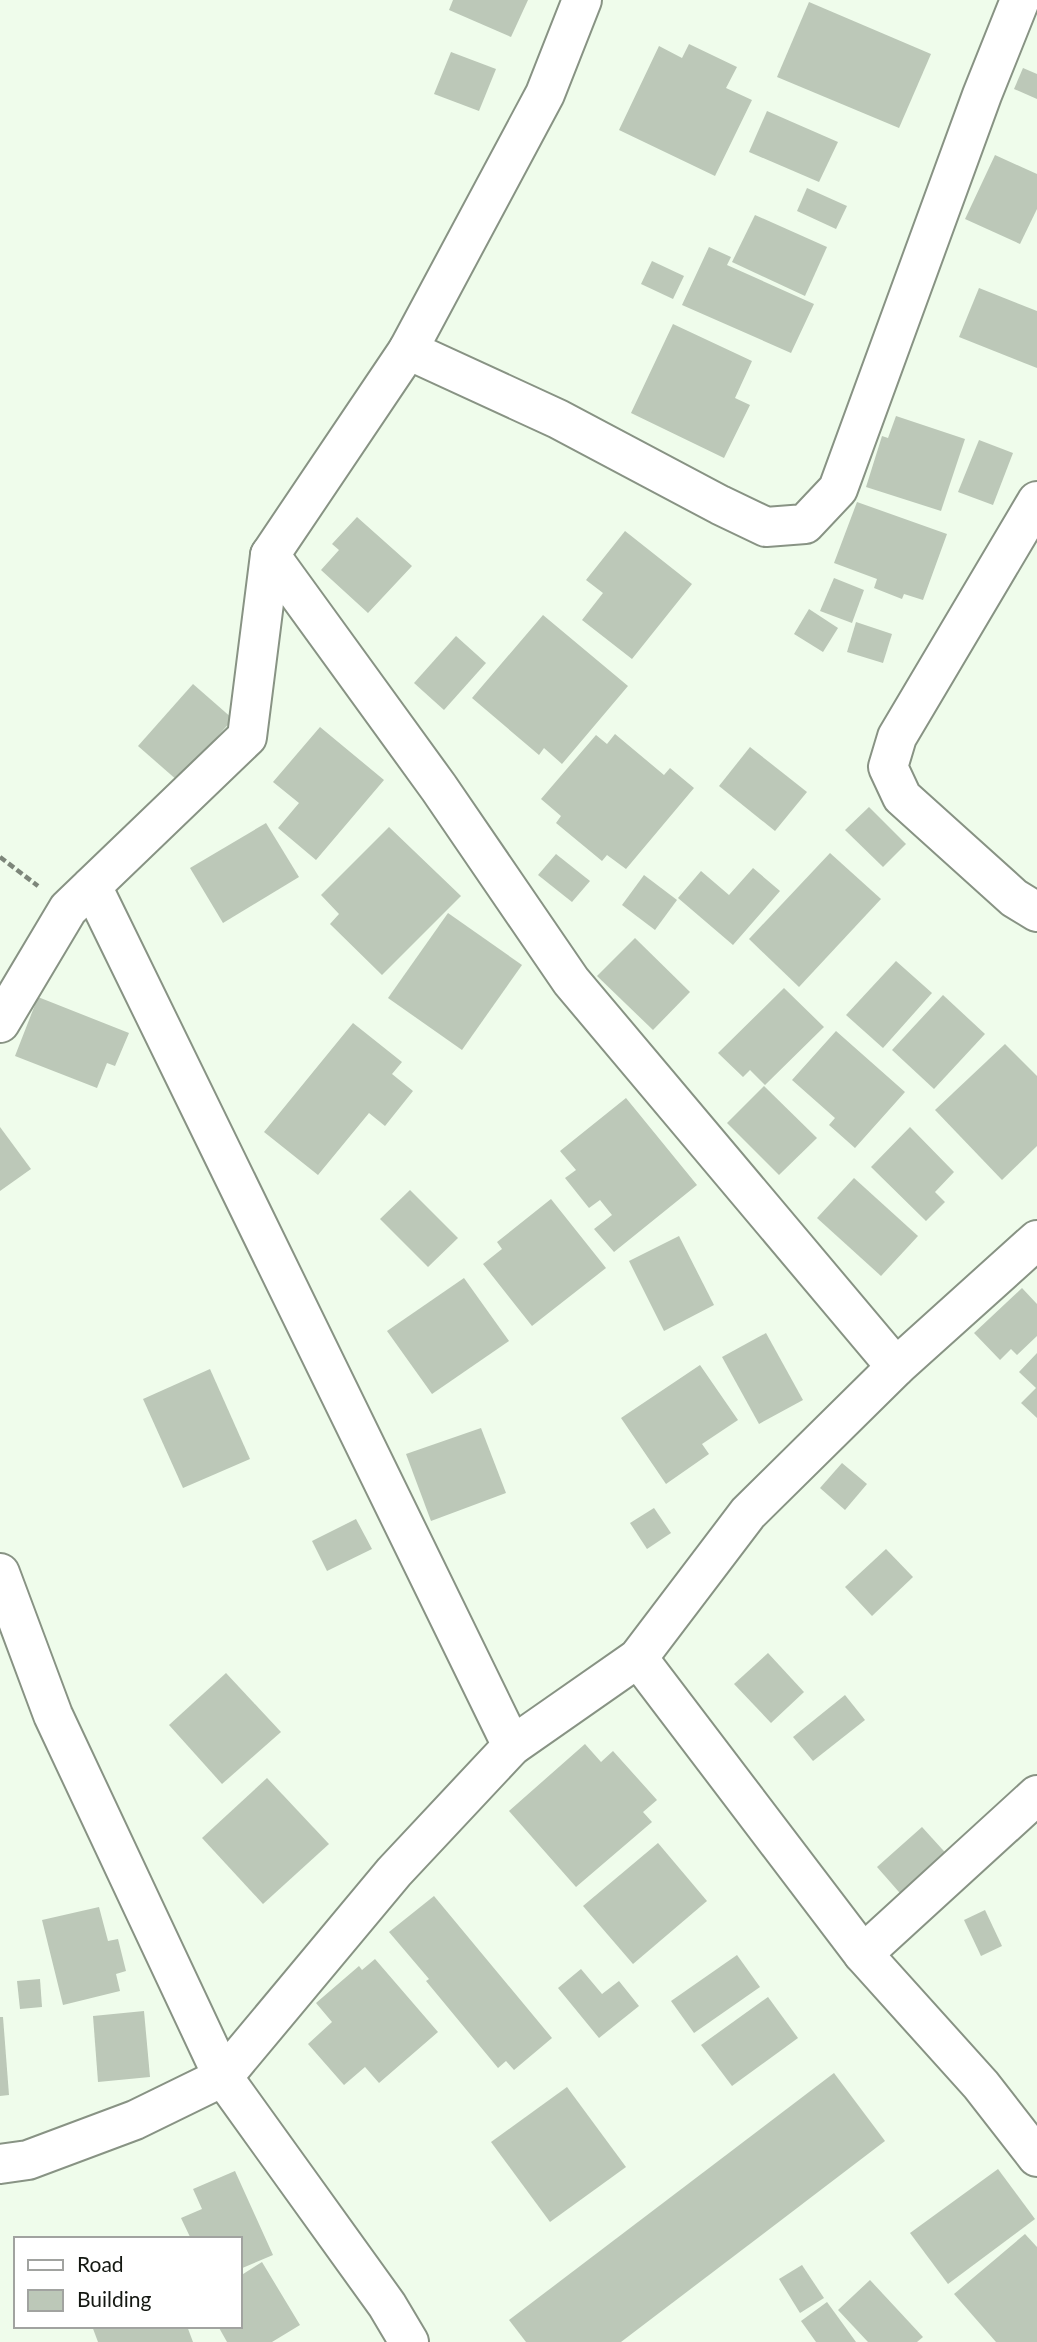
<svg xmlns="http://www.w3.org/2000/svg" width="1037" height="2342" font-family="Lato,sans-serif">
  <rect width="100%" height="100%" fill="#effceb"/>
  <g fill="#bcc8b8">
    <polygon points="453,0 528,0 511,37 449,10"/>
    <polygon points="809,2 931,54 899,128 777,77"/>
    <polygon points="689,44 737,67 726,88 752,100 715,176 619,130 659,46 682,58"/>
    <polygon points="451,52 496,69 479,111 434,94"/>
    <polygon points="1023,68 1037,74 1037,99 1014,89"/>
    <polygon points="767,111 838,142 819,182 749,152"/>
    <polygon points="995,155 1037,174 1037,209 1020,244 965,219"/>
    <polygon points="807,188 847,206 836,229 797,211"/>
    <polygon points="755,215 827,247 805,296 732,262"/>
    <polygon points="709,247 731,257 727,265 814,304 791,353 682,305"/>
    <polygon points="652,261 684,276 673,299 641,284"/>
    <polygon points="979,288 1037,311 1037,368 959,337"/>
    <polygon points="673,324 752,361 735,398 750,405 724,458 631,413"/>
    <polygon points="896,416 965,439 941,511 866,487 882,436 888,438"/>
    <polygon points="979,440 1013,453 993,505 958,492"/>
    <polygon points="857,502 947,534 923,600 904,594 902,599 874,588 877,579 834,563"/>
    <polygon points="357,517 412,566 368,613 321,570 339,550 332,544"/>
    <polygon points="625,531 692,584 632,659 582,620 603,593 586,580"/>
    <polygon points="834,578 864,590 852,623 820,611"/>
    <polygon points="809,609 838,628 823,652 794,634"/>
    <polygon points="543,615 628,686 562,764 544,748 539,755 472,698"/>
    <polygon points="856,622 892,634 883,663 847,652"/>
    <polygon points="456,636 486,663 444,710 414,683"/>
    <polygon points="193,684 233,719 178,781 138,746"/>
    <polygon points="320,727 384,780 316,860 278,828 299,803 273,782"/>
    <polygon points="615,734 664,775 670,768 694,788 626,869 607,855 602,861 556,823 561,816 541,799 596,735 607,744"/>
    <polygon points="750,747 807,792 775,831 719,786"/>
    <polygon points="869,807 906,844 883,867 845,830"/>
    <polygon points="266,823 299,877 223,923 190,868"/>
    <polygon points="389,827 461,896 382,975 330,924 339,914 321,895"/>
    <polygon points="830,853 881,899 799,987 749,939"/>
    <polygon points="556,854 590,881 572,902 538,875"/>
    <polygon points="753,868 780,891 733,945 678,898 701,871 729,895"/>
    <polygon points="644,875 677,900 655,930 622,905"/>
    <polygon points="448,913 522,965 462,1050 388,998"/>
    <polygon points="635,938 690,992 653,1030 597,976"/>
    <polygon points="896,961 932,993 883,1048 846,1015"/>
    <polygon points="784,988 824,1027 765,1085 750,1070 743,1077 718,1053"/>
    <polygon points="943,995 985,1034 934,1089 892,1050"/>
    <polygon points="38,997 129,1033 115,1066 107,1063 97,1088 15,1056"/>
    <polygon points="353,1023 402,1062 392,1074 413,1091 385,1126 369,1113 318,1175 264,1132"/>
    <polygon points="836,1031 905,1092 855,1148 829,1125 835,1118 792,1080"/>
    <polygon points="1005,1044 1037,1076 1037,1146 1002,1180 935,1110"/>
    <polygon points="764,1086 817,1138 779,1175 727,1123"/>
    <polygon points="626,1098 697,1185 614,1252 594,1229 612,1215 600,1200 589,1208 565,1178 576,1170 560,1151"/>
    <polygon points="0,1127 31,1169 0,1191"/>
    <polygon points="910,1127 954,1172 935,1192 945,1202 926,1221 871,1167"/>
    <polygon points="854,1178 918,1236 881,1276 817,1218"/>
    <polygon points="410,1190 458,1238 428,1267 380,1219"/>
    <polygon points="551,1199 606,1268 532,1326 483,1264 502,1249 497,1242"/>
    <polygon points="679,1236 714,1305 664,1331 629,1261"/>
    <polygon points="464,1278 509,1341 432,1394 387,1331"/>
    <polygon points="1022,1288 1037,1304 1037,1336 1017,1355 1011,1349 1000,1360 974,1333"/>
    <polygon points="766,1333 803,1400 759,1424 722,1357"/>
    <polygon points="1037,1353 1037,1418 1021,1403 1036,1388 1019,1372"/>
    <polygon points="700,1365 738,1420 702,1444 709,1454 666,1484 621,1418"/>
    <polygon points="210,1369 250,1459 183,1488 143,1399"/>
    <polygon points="481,1428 506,1493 431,1521 406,1454"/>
    <polygon points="842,1463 867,1484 845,1510 820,1488"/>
    <polygon points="654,1508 671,1533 647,1549 630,1523"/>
    <polygon points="356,1519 372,1549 327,1571 312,1541"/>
    <polygon points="886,1549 913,1577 872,1616 845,1587"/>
    <polygon points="768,1653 804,1692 771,1723 734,1684"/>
    <polygon points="226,1673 281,1732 222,1784 169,1725"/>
    <polygon points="845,1695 865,1720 813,1761 793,1737"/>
    <polygon points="585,1744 601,1762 613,1751 657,1800 643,1812 652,1822 576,1887 509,1811"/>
    <polygon points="267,1778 329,1844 263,1904 202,1838"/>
    <polygon points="922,1827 952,1860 906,1900 877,1867"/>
    <polygon points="658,1843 707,1901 633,1964 583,1906"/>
    <polygon points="434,1896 552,2038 514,2070 506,2061 498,2068 426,1981 429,1979 389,1932"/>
    <polygon points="99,1907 108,1941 118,1939 126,1971 116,1974 120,1991 63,2005 42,1920"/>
    <polygon points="985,1910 1002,1946 981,1956 964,1920"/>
    <polygon points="737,1955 760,1987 694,2033 671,2001"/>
    <polygon points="375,1959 438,2032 379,2083 365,2067 344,2085 308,2044 332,2022 316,2003 359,1966 362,1970"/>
    <polygon points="581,1969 602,1994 619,1981 639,2006 599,2038 558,1988"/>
    <polygon points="40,1979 42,2007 20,2009 17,1981"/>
    <polygon points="768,1997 798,2038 732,2086 701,2045"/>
    <polygon points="144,2011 150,2077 98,2082 93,2016"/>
    <polygon points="0,2017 3,2017 9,2095 0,2096"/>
    <polygon points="834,2073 885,2141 621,2342 526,2342 509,2320"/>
    <polygon points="567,2087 626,2167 550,2222 491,2142"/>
    <polygon points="998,2169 1035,2219 948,2284 910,2233"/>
    <polygon points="235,2171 273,2255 240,2269 240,2239 191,2239 181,2218 202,2209 193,2189"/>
    <polygon points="1025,2234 1037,2247 1037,2342 996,2342 954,2294"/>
    <polygon points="262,2262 300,2325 272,2342 227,2342 218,2326 240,2326 240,2276"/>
    <polygon points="802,2265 824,2298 800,2313 779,2279"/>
    <polygon points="870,2280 923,2337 917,2342 868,2342 838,2310"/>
    <polygon points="827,2302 856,2342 816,2342 801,2321"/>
    <polygon points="92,2326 187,2326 193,2342 98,2342"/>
  </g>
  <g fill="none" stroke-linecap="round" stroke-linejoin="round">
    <defs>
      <g id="minor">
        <polyline points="408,350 558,419 720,505 766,527 805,524 838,489 982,95 1020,0"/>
        <polyline points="1037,501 897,737 888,767 902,797 1014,898 1037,912"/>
        <polyline points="270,555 439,788 571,981 896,1367"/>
        <polyline points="92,886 512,1746"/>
        <polyline points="0,1023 68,909 247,737 270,555 408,350 545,94 582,0"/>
        <polyline points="0,1573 53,1715 223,2077 387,2305 409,2342"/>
        <polyline points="638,1658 863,1954 981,2085 1037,2157"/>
        <polyline points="863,1954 1037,1795"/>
        <polyline points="0,2164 28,2160 135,2120 223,2077 394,1872 512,1746 638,1658 748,1513 896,1367 1037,1240"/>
      </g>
    </defs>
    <use href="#minor" stroke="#889384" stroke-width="42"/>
    <polyline stroke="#7d867a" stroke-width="4.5" stroke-dasharray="7 3.5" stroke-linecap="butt" points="0,857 38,886"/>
    <use href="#minor" stroke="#fff" stroke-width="38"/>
  </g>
  <rect x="14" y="2237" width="228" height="91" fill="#ffffff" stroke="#a1a3a0" stroke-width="2"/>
  <rect x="28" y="2260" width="35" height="10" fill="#ffffff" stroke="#a1a3a0" stroke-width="2"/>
  <text x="77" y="2272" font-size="21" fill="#141812">Road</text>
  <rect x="28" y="2290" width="35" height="21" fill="#bcc8b8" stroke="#a1a3a0" stroke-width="2"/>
  <text x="77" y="2307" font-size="21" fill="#141812">Building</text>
</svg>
